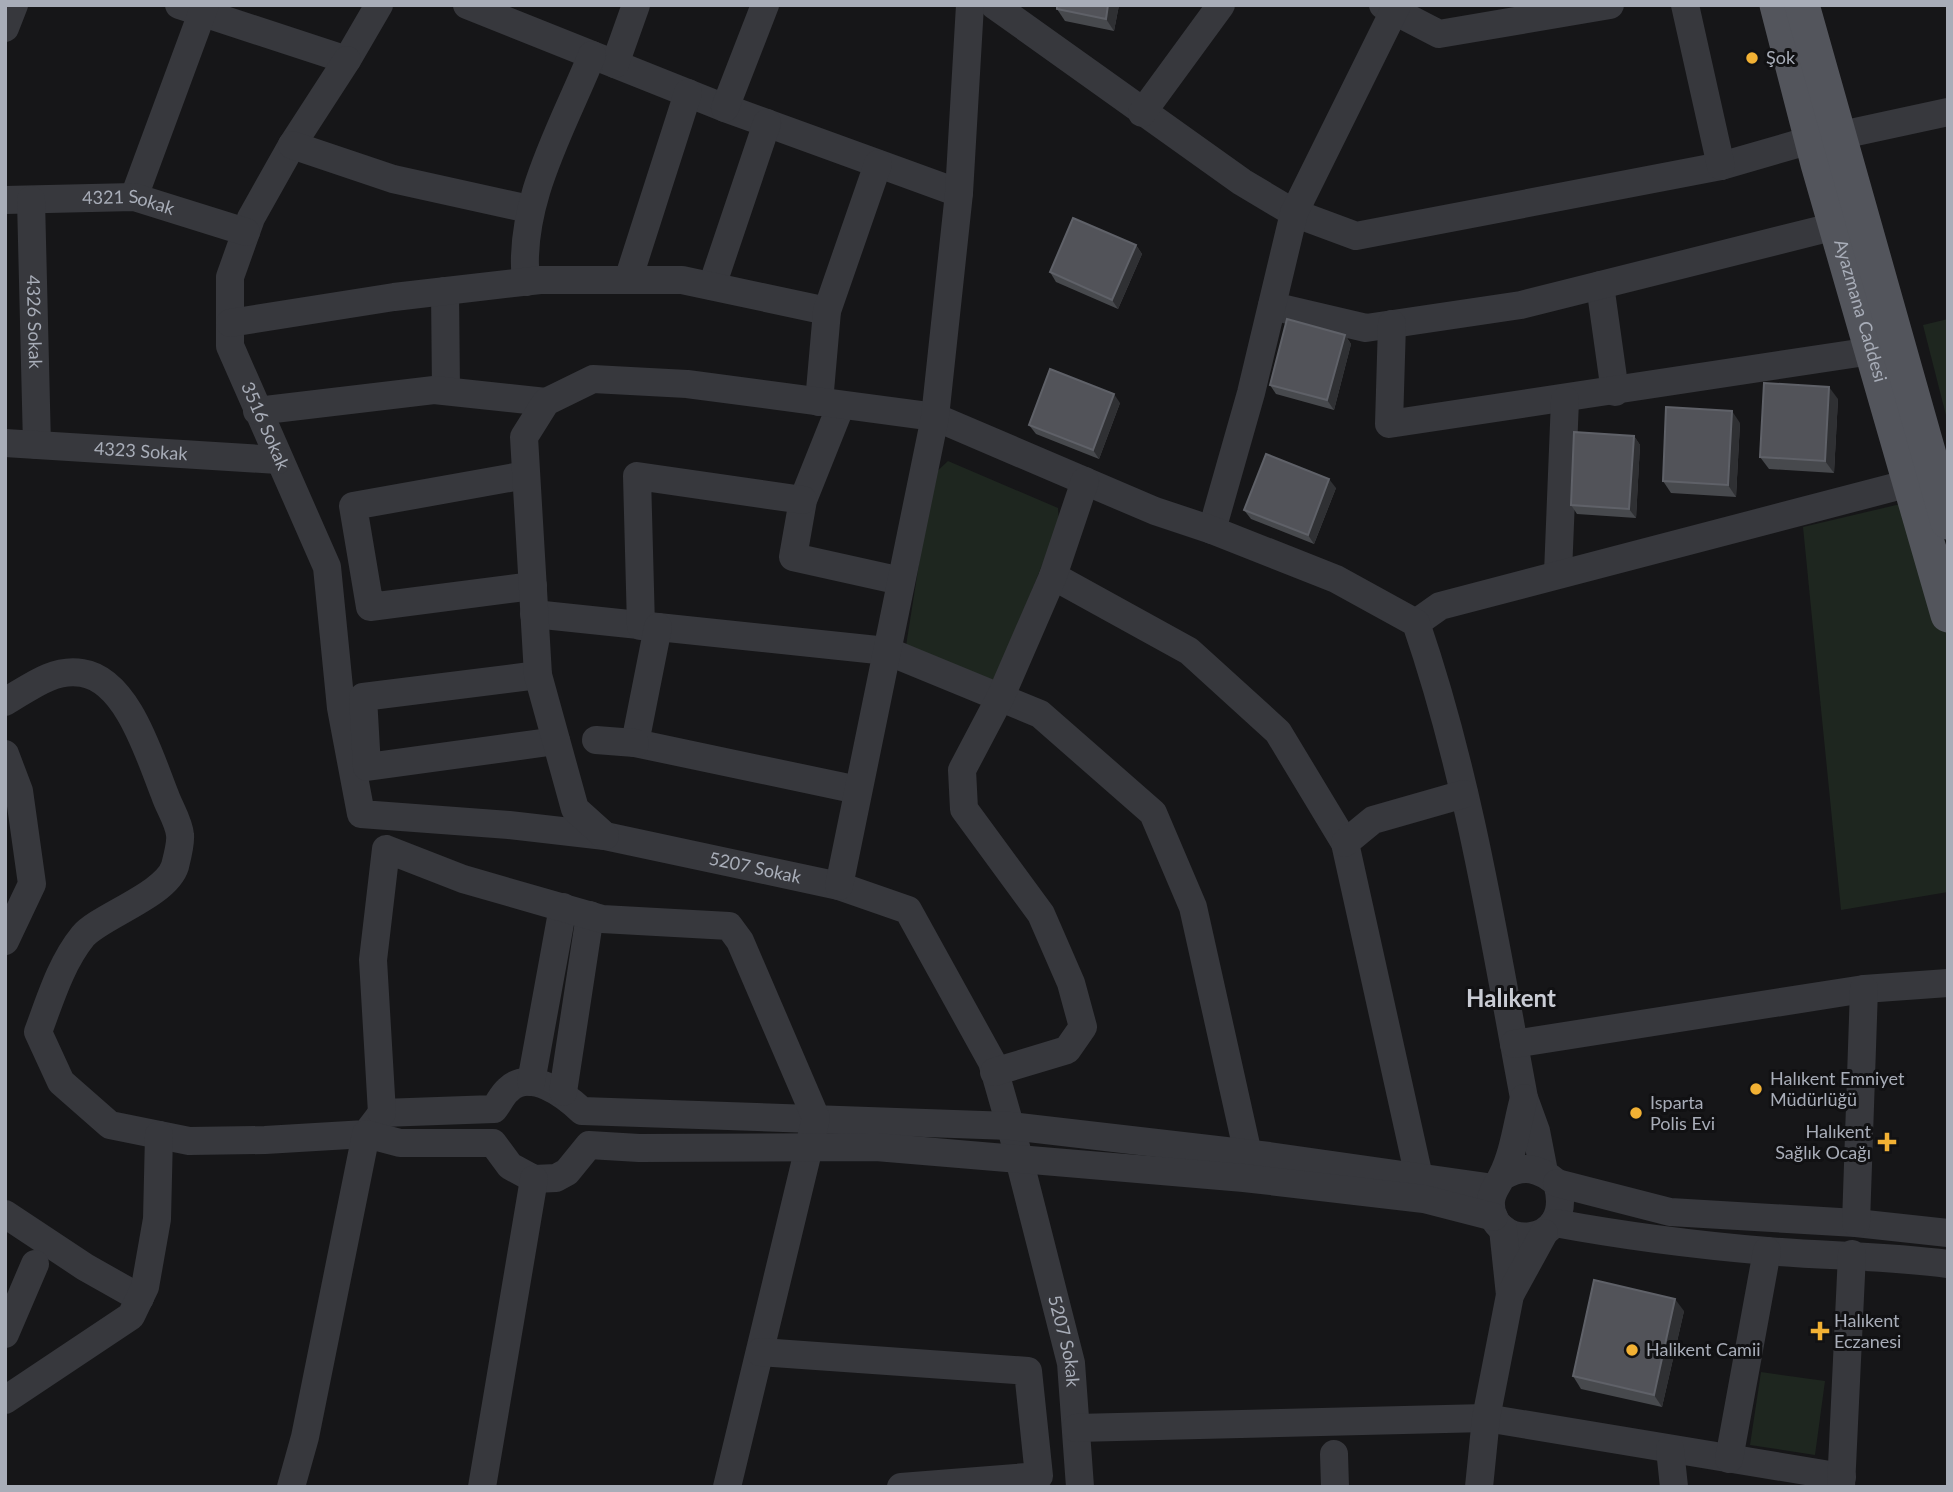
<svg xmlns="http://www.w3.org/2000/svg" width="1953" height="1492" font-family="Lato,sans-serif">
  <rect width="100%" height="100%" fill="#161618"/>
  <g fill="#1e261f">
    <polygon points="1948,319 1948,423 1923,325"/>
    <polygon points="948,461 1058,508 1059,524 993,685 906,646 933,475"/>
    <polygon points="1909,502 1948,636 1948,892 1841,910 1803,527"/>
    <polygon points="1761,1372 1825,1381 1815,1455 1750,1445"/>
  </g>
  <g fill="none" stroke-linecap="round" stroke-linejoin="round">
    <g stroke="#37383d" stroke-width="28">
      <polyline points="179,5 347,60 379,5"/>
      <polyline points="467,5 725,108 959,193"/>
      <polyline points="994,5 1242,182 1294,213 1356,236 1721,166 1811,140"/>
      <polyline points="1383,5 1439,34 1610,5"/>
      <polyline points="1685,5 1721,166"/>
      <polyline points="5,28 14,5"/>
      <path id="s1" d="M 347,60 L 292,145 L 251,218 L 230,277 L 230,346 L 327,567 L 341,708 L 361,814 L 509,825 L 605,836 L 839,886 L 908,910 L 992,1062 L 1014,1139 L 1071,1363 L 1080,1487"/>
      <polyline points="615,64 636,5"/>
      <polyline points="725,108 765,5"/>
      <polyline points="1142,113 1221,5"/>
      <polyline points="1837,136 1948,112"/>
      <polyline points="292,145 393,179 529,209"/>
      <polyline points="134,197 205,5"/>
      <path id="s2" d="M 5,200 L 134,197 L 246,232"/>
      <path id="s3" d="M 31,200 L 37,445"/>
      <polyline points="628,280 688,93"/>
      <path d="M 526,282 C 517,203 563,127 592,55"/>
      <polyline points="1600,285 1615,392"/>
      <polyline points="712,286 767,123"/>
      <polyline points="445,291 446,391"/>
      <polyline points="1272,306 1366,328 1521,305 1836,226"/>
      <polyline points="230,323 394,297 540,280 682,280 827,311"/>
      <polyline points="1392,324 1389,424 1872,351 1889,345"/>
      <polyline points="819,402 827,311 878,164"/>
      <polyline points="841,405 803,500 793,557 901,581"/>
      <polyline points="257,411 434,390 546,402"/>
      <path id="s4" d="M 5,443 L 278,460"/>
      <polyline points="526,475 353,506 370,607 533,586"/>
      <polyline points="1212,530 1251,393 1294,213 1397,5"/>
      <polyline points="1558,573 1565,400"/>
      <polyline points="1053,576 1189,651 1278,732 1345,843 1419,1177"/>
      <polyline points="534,614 887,651 1040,714 1153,813 1193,907 1248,1154"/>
      <polyline points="1416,623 1440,606 1910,483"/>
      <polyline points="641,626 637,476 803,500"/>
      <polyline points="658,627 635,743 858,790"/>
      <polyline points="538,675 363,697 367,767 556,741"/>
      <path d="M 5,702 C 29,688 53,668 82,673 C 128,680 150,758 165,795 C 169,807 179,822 180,835 C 181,843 177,858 175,866 C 166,895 100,916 83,936 C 61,963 50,1000 38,1032 L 61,1082 L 110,1125 L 189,1141 L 265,1140 L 366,1134 L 382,1113 L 494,1109 C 499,1103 502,1095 508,1090 C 530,1068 565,1095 582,1111 L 1011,1126 L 1269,1156 L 1494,1188"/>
      <polyline points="596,740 635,743"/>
      <polyline points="5,754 19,791 32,884 5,941"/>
      <path d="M 605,836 L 575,809 L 538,675 L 524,437 L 546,402 L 593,379 L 687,384 L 935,417 L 1155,511 L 1212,530 L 1336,579 L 1416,623 C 1469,777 1494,938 1524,1098 L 1536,1131 L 1544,1172"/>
      <polyline points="1345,843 1373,820 1464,794"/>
      <polyline points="839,886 935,417 959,193 970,5"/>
      <polyline points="1514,1044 1864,989 1948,983"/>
      <polyline points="994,1072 1067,1050 1083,1027 1071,983 1041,914 964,809 962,770 1001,696 1053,576 1085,481"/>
      <polyline points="531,1082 563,907"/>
      <polyline points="563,1092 590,915"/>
      <polyline points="382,1113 373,960 386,849 463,879 602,919 729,926 740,941 816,1118 727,1487"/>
      <path d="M 1503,1176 C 1524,1164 1539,1168 1557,1183 C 1577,1250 1488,1252 1491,1201 C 1492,1190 1498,1185 1502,1176 C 1514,1153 1517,1123 1524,1098"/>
      <polyline points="1557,1183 1670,1212 1856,1223 1948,1233"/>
      <polyline points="5,1214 85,1267 140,1298"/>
      <path d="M 1555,1223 C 1625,1236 1696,1245 1767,1251 C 1827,1256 1887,1256 1948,1264"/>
      <polyline points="1856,1223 1864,989"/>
      <polyline points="1503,1229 1510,1295"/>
      <polyline points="5,1334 35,1264"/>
      <polyline points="760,1352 1028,1371 1039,1476 901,1487"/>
      <polyline points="5,1400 131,1316 145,1287 157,1219 159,1135"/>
      <polyline points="1076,1428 1486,1418 1842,1477"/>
      <polyline points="1670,1449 1674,1487"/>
      <polyline points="1334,1454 1335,1487"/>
      <polyline points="1729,1459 1767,1251"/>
      <polyline points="291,1487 305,1437 366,1134 400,1143 493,1143 510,1166 534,1179 556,1178 567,1172 589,1145 639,1148 876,1147 1244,1178 1424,1199 1494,1217"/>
      <polyline points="482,1487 534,1179"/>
      <polyline points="1479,1487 1486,1418 1510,1295 1544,1233"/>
      <polyline points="1841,1487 1852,1254"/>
    </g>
    <g stroke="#53555c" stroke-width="35">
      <path id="s5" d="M 1777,5 L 1818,164 L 1948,615"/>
      <polyline points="1802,5 1948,522"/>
    </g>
  </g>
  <g fill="#47494d">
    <polygon points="1119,5 1114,31 1065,21 1057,9"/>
    <polygon points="1136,245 1142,254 1118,309 1056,282 1050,272"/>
    <polygon points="1345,335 1351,344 1334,410 1276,394 1270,385"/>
    <polygon points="1838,399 1834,473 1769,469 1760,457"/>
    <polygon points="1120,403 1099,459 1036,434 1029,425"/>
    <polygon points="1740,423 1736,497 1671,493 1663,481"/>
    <polygon points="1634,436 1640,445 1636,518 1577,514 1571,505"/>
    <polygon points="1336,488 1314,544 1251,519 1244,510"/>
    <polygon points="1684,1311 1662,1407 1581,1389 1573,1376"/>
  </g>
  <g fill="#2f3033">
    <polygon points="1108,5 1119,5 1114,31 1106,19"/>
    <polygon points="1136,245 1142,254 1118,309 1112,300"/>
    <polygon points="1345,335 1351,344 1334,410 1327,400"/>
    <polygon points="1829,387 1838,399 1834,473 1825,461"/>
    <polygon points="1114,394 1120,403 1099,459 1093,450"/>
    <polygon points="1732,411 1740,423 1736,497 1728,485"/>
    <polygon points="1634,436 1640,445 1636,518 1629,509"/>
    <polygon points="1329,479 1336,488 1314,544 1308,535"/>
    <polygon points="1675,1299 1684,1311 1662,1407 1654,1395"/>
  </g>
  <g fill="#525359" stroke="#5f6168" stroke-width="2">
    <polygon points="1057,5 1108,5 1106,19 1057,9"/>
    <polygon points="1073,218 1136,245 1112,300 1050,272"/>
    <polygon points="1287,319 1345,335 1327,400 1270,385"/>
    <polygon points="1050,369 1114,394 1093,450 1029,425"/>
    <polygon points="1764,383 1829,387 1825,461 1760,457"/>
    <polygon points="1666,407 1732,411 1728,485 1663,481"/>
    <polygon points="1574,432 1634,436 1629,509 1571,505"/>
    <polygon points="1266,454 1329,479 1308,535 1244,510"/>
    <polygon points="1594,1280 1675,1299 1654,1395 1573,1376"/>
  </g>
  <g fill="#f2b134" stroke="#111113" stroke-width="2.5">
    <circle cx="1752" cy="58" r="7"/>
    <circle cx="1756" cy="1089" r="7"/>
    <circle cx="1636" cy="1113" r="7"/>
    <path d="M1883.5 1131.5h7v7h7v7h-7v7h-7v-7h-7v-7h7z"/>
    <path d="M1816.5 1320.5h7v7h7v7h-7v7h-7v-7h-7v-7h7z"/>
    <circle cx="1632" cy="1350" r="7"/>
  </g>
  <g text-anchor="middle" stroke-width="6" stroke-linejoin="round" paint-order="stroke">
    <g font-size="18" fill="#a8adb8" stroke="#111113" text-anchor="start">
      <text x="1766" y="64">Şok</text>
      <text x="1770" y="1085">Halıkent Emniyet<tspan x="1770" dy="21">Müdürlüğü</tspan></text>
      <text x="1650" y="1109">Isparta<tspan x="1650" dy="21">Polis Evi</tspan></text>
      <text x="1871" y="1138" text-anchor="end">Halıkent<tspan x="1871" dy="21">Sağlık Ocağı</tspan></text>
      <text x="1834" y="1327">Halıkent<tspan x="1834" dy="21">Eczanesi</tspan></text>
      <text x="1646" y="1356">Halikent Camii</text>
    </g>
    <g font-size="18" fill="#a8adb8" stroke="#111113">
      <text dy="6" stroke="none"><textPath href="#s2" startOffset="124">4321 Sokak</textPath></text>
      <text dy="6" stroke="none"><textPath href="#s5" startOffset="317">Ayazmana Caddesi</textPath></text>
      <text dy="6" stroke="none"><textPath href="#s3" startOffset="122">4326 Sokak</textPath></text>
      <text dy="6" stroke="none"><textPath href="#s1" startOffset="404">3516 Sokak</textPath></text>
      <text dy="6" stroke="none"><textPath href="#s4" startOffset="136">4323 Sokak</textPath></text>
      <text dy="6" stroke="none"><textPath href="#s1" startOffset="1206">5207 Sokak</textPath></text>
      <text dy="6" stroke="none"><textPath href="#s1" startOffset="1827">5207 Sokak</textPath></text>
    </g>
    <g font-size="24" font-weight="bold" fill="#c9ccd4" stroke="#111113">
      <text x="1511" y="1007">Halıkent</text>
    </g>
  </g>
  <rect width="1953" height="1492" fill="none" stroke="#a8adb8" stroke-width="14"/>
</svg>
